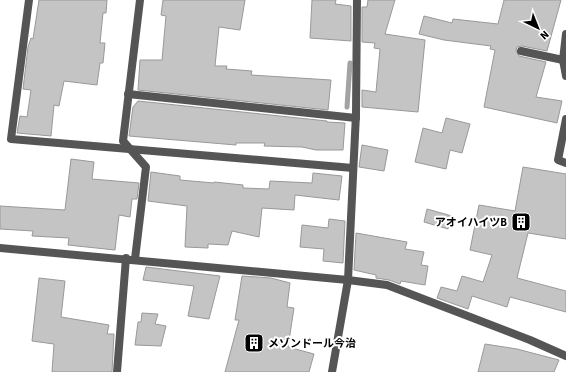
<svg xmlns="http://www.w3.org/2000/svg" width="566" height="372" font-family="'Source Sans 3','Noto Sans JP',sans-serif">
  <rect width="100%" height="100%" fill="#fff"/>
  <g fill="none" stroke-linecap="round" stroke-linejoin="round">
    <polyline stroke="#a3a3a3" stroke-width="5" points="347,107 350,63"/>
  </g>
  <g fill="#c4c4c4" stroke="#999">
    <polygon points="39,0 107,0 106,13 103,13 100,43 105,43 103,63 100,63 97,85 64,81 59,106 54,105 51,136 17,133 20,116 27,117 31,90 23,89 28,47 31,38 33,39"/>
    <polygon points="163,0 245,0 240,30 219,27 215,66 227,66 226,69 252,71 251,75 331,80 328,110 138,90 140,60 162,60 166,16 161,15"/>
    <polygon points="312,0 336,0 335,4 351,6 351,41 310,38"/>
    <polygon points="368,0 395,0 385,34 425,40 418,112 362,107 362,90 376,92 380,49 374,48 375,43 362,42 362,7 367,7"/>
    <polygon points="504,0 561,0 547,51 522,46 517,47 516,50 519,56 546,62 536,97 562,101 557,123 484,107 495,50 490,49 491,46 444,40 419,34 424,16 452,23 453,19 498,24"/>
    <polygon points="138,101 327,121 327,122 345,123 343,150 316,150 302,147 264,146 265,143 236,143 236,145 129,136 133,107"/>
    <polygon points="446,118 470,124 462,153 450,150 446,169 415,162 423,128 442,133"/>
    <polygon points="362,145 388,150 384,171 359,167"/>
    <polygon points="71,159 94,162 92,179 139,183 137,199 132,199 130,217 119,215 115,250 68,245 69,238 32,236 33,231 0,229 0,206 65,210"/>
    <polygon points="523,167 566,174 566,239 528,233 517,278 566,291 566,312 510,297 507,307 472,296 468,309 437,298 441,287 457,291 462,276 483,282 492,255 470,250 479,205 515,211"/>
    <polygon points="151,172 180,176 180,180 214,183 214,182 243,185 243,188 269,189 270,181 312,183 313,173 342,176 339,200 295,195 294,210 262,208 259,237 232,231 228,245 208,244 208,248 185,247 187,206 148,201"/>
    <polygon points="427,209 452,216 448,229 424,222"/>
    <polygon points="329,219 345,221 343,263 323,261 324,249 300,247 302,225 328,228"/>
    <polygon points="356,233 407,242 405,249 424,252 421,265 428,266 425,285 401,281 400,284 389,280 376,278 376,275 354,270"/>
    <polygon points="146,267 220,276 209,319 188,316 194,286 143,280"/>
    <polygon points="242,276 271,278 290,283 287,307 294,308 288,347 314,354 309,372 225,372 239,320 235,320"/>
    <polygon points="39,278 65,281 61,317 109,325 107,334 114,334 112,372 52,372 54,344 32,341"/>
    <polygon points="142,313 158,314 155,324 166,326 161,346 135,345 138,322 141,322"/>
    <polygon points="485,344 517,349 559,360 554,372 478,372"/>
  </g>
  <g fill="none" stroke-linecap="round" stroke-linejoin="round">
    <g stroke="#555" stroke-width="8">
      <polyline points="29,0 11,139 353,168"/>
      <polyline points="566,34 563,60 566,76"/>
      <polyline points="521,51 563,60"/>
      <polyline points="128,94 356,118"/>
      <polyline points="566,119 558,160 566,163"/>
      <polyline points="0,248 348,280 387,285 530,340 566,356"/>
      <polyline points="135,259 146,167 123,141 140,0"/>
      <polyline points="117,372 126,258"/>
      <polyline points="332,372 348,280 356,114 357,0"/>
    </g>
  </g>
  <defs>
    <symbol id="building-square" viewBox="-11 -11 22 22"><rect x="-9" y="-9" width="18" height="18" rx="4" fill="#000" stroke="#fff"/><path d="M-4-6H4V6H1V3H-1V6H-4ZM-2.5-4.3h1.7v1.8h-1.7ZM.8-4.3h1.7v1.8H.8ZM-2.5-1h1.7V.8h-1.7ZM.8-1h1.7V.8H.8Z" fill="#fff"/></symbol>
  </defs>
  <g fill-rule="evenodd">
    <use href="#building-square" x="510" y="211" width="22" height="22"/>
    <use href="#building-square" x="243" y="332" width="22" height="22"/>
  </g>
  <g text-anchor="middle" stroke-width="4" stroke-linejoin="round" paint-order="stroke">
    <g font-size="11" font-weight="bold" fill="#000" stroke="#fff" text-anchor="end">
      <text x="507" y="226">アオイハイツB</text>
      <text x="268" y="347" text-anchor="start">メゾンドール今治</text>
    </g>
  </g>
  <g transform="translate(538 28) rotate(137)" stroke="#ffffff" stroke-width="3" paint-order="stroke">
  <path d="M0-3L7 15L0 10L-7 15Z" fill="#000000"/>
  <text y="-6" font-size="11" font-weight="bold" text-anchor="middle" fill="#000000">N</text>
  </g>
</svg>
